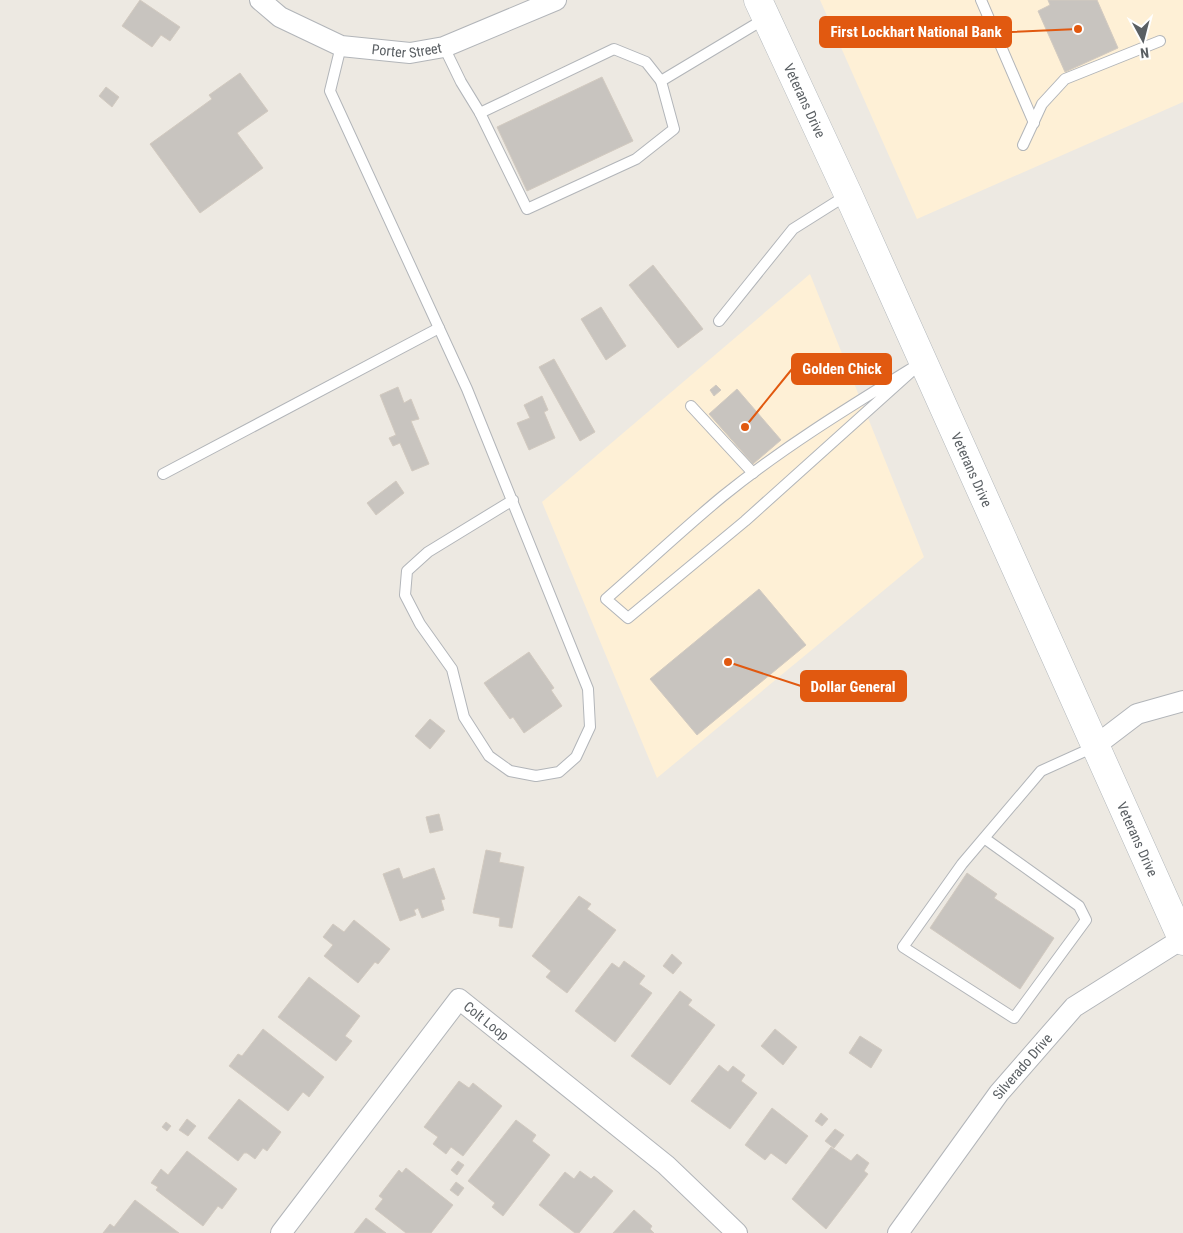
<svg xmlns="http://www.w3.org/2000/svg" width="1183" height="1233" font-family="'Roboto Condensed',sans-serif">
  <rect width="100%" height="100%" fill="#ede9e2"/>
  <g fill="#fef0d6">
    <polygon points="820,0 1183,0 1183,102 917,219"/>
    <polygon points="810,274 924,557 657,778 542,502"/>
  </g>
  <g fill="#c8c4bf" stroke="#d2cac0">
    <polygon points="140,0 180,27 170,41 161,35 152,47 122,26"/>
    <polygon points="1048,0 1097,0 1118,48 1065,72 1038,11 1050,5"/>
    <polygon points="240,73 268,111 237,133 263,168 200,213 150,144 212,99 209,95"/>
    <polygon points="602,77 633,141 527,191 497,127"/>
    <polygon points="106,87 119,97 112,107 99,96"/>
    <polygon points="653,265 703,329 678,348 629,285"/>
    <polygon points="601,307 626,346 606,360 581,319"/>
    <polygon points="554,359 595,432 580,441 539,367"/>
    <polygon points="716,385 721,390 714,396 710,390"/>
    <polygon points="398,387 404,403 411,399 419,419 411,421 429,464 412,471 400,443 393,446 389,438 396,435 380,395"/>
    <polygon points="737,389 781,440 753,464 709,414"/>
    <polygon points="542,396 548,410 544,412 555,438 529,450 517,423 530,418 524,405"/>
    <polygon points="396,481 404,493 376,515 367,503"/>
    <polygon points="759,589 806,645 697,735 650,679"/>
    <polygon points="529,652 554,688 551,690 562,706 524,733 513,717 510,719 484,683"/>
    <polygon points="430,719 445,731 430,749 415,736"/>
    <polygon points="439,814 443,830 430,833 426,817"/>
    <polygon points="486,850 501,853 499,862 524,867 512,928 499,926 500,918 473,913"/>
    <polygon points="399,868 403,879 434,868 445,899 441,900 444,910 422,918 418,908 414,910 416,915 400,921 383,874"/>
    <polygon points="967,873 997,894 994,898 1054,938 1020,989 930,928"/>
    <polygon points="579,896 591,904 587,909 616,930 567,993 546,977 551,971 532,956"/>
    <polygon points="354,920 390,949 378,964 375,962 358,983 324,956 333,945 323,937 333,924 344,932"/>
    <polygon points="672,954 682,963 673,974 663,966"/>
    <polygon points="624,961 645,976 639,984 652,993 615,1042 575,1011 612,963 619,968"/>
    <polygon points="309,977 360,1016 345,1036 352,1041 336,1061 278,1017"/>
    <polygon points="680,991 692,1000 688,1005 715,1025 670,1085 631,1056"/>
    <polygon points="263,1029 324,1077 309,1097 303,1092 288,1111 229,1066 238,1054 242,1056"/>
    <polygon points="775,1029 797,1047 783,1065 761,1046"/>
    <polygon points="860,1036 882,1050 871,1068 849,1053"/>
    <polygon points="719,1065 728,1072 733,1066 745,1075 741,1081 757,1093 730,1129 691,1101"/>
    <polygon points="459,1081 469,1088 473,1083 502,1106 463,1156 451,1147 446,1154 433,1144 438,1137 424,1127"/>
    <polygon points="239,1099 281,1132 267,1151 263,1148 255,1159 247,1153 244,1153 238,1161 208,1138"/>
    <polygon points="772,1108 808,1136 786,1164 771,1153 765,1160 745,1145"/>
    <polygon points="821,1113 828,1119 822,1126 815,1121"/>
    <polygon points="187,1119 196,1126 188,1136 179,1130"/>
    <polygon points="516,1120 536,1135 532,1141 550,1155 503,1216 492,1207 495,1203 468,1181"/>
    <polygon points="166,1122 171,1126 167,1131 162,1127"/>
    <polygon points="835,1129 844,1135 834,1148 825,1141"/>
    <polygon points="831,1147 851,1161 857,1154 869,1163 864,1171 868,1174 826,1229 792,1199"/>
    <polygon points="187,1151 237,1189 222,1209 218,1206 203,1226 156,1190 158,1187 151,1183 161,1169 168,1175"/>
    <polygon points="458,1161 464,1165 457,1175 451,1170"/>
    <polygon points="406,1168 453,1205 431,1233 406,1233 375,1209 383,1199 379,1196 399,1170 402,1173"/>
    <polygon points="580,1171 591,1179 594,1176 613,1191 579,1233 575,1233 539,1205 565,1172 574,1179"/>
    <polygon points="456,1182 464,1188 458,1196 450,1190"/>
    <polygon points="135,1200 179,1233 103,1233 110,1224 114,1227"/>
    <polygon points="634,1210 652,1226 650,1229 654,1233 613,1233"/>
    <polygon points="366,1218 386,1233 354,1233"/>
  </g>
  <g fill="none" stroke-linecap="round" stroke-linejoin="round">
    <defs>
      <g id="service">
        <polyline points="981,0 1034,123"/>
        <polyline points="341,46 330,91 467,389 588,689 590,727 576,757 559,772 536,776 510,771 489,756 464,717 452,669 420,624 405,595 407,571 428,552 513,500"/>
        <polyline points="444,47 461,82 480,113 527,209 636,159 674,129 661,81 766,18"/>
        <polyline points="480,113 614,49 646,62 661,81"/>
        <polyline points="1023,145 1042,104 1065,79 1160,41"/>
        <polyline points="719,321 793,229 847,195"/>
        <path d="M 922,362 L 745,521 L 628,618 L 606,599 C 645,565 683,529 723,496 C 786,445 854,404 922,362 Z"/>
        <polyline points="691,406 753,473"/>
        <polyline points="163,474 439,328"/>
        <polyline points="984,838 1079,906 1086,920 1014,1018 903,947 962,864 1041,771 1094,747"/>
      </g>
      <g id="minor">
        <path id="s1" d="M 260,0 L 280,17 L 341,46 L 410,53 L 444,47 L 556,0"/>
        <polyline points="1095,746 1137,714 1183,701"/>
        <path id="s2" d="M 281,1233 L 459,999 L 666,1165 L 737,1233"/>
        <path id="s3" d="M 898,1233 L 999,1093 L 1074,1007 L 1182,939"/>
      </g>
      <g id="secondary">
        <path id="s4" d="M 758,0 L 848,194 L 1183,941"/>
      </g>
    </defs>
    <use href="#service" stroke="#b2b5b9" stroke-width="12"/>
    <use href="#minor" stroke="#b2b5b9" stroke-width="22"/>
    <use href="#secondary" stroke="#b3b8bc" stroke-width="29"/>
    <use href="#service" stroke="#fff" stroke-width="10"/>
    <use href="#minor" stroke="#fff" stroke-width="20"/>
    <use href="#secondary" stroke="#fff" stroke-width="28"/>
  </g>
  <g text-anchor="middle" stroke-width="4" stroke-linejoin="round" paint-order="stroke">
    <g font-size="14" fill="#5a5f63" stroke="#fff">
      <text dy="5" stroke="none"><textPath href="#s1" startOffset="160">Porter Street</textPath></text>
      <text dy="5" stroke="none"><textPath href="#s4" startOffset="111">Veterans Drive</textPath></text>
      <text dy="5" stroke="none"><textPath href="#s4" startOffset="516">Veterans Drive</textPath></text>
      <text dy="5" stroke="none"><textPath href="#s4" startOffset="921">Veterans Drive</textPath></text>
      <text dy="5" stroke="none"><textPath href="#s2" startOffset="329">Colt Loop</textPath></text>
      <text dy="5" stroke="none"><textPath href="#s3" startOffset="208">Silverado Drive</textPath></text>
    </g>
  </g>
  <path fill="none" stroke="#e15910" stroke-width="2" d="M1078 29L1011 32M745 427L792 369M728 662L801 686"/>
  <g fill="#e15910" stroke="#fff" stroke-width="2">
    <circle cx="1078" cy="29" r="5"/>
    <circle cx="745" cy="427" r="5"/>
    <circle cx="728" cy="662" r="5"/>
  </g>
  <g fill="#e15910" stroke="#e15910" stroke-width="2">
    <rect x="820" y="17" width="191" height="30" rx="5"/>
    <rect x="792" y="354" width="99" height="30" rx="5"/>
    <rect x="801" y="671" width="105" height="30" rx="5"/>
  </g>
  <g font-size="15" text-anchor="middle" font-weight="bold" fill="#fff">
    <text x="916" y="37">First Lockhart National Bank</text>
    <text x="842" y="374">Golden Chick</text>
    <text x="853" y="692">Dollar General</text>
  </g>
  <g transform="translate(1143 40) rotate(173)" stroke="#ffffff" stroke-width="4" paint-order="stroke">
  <path d="M0-4L9 19L0 12L-9 19Z" fill="#5a5f63"/>
  <text y="-8" font-size="14" font-weight="bold" text-anchor="middle" fill="#5a5f63">N</text>
  </g>
</svg>
